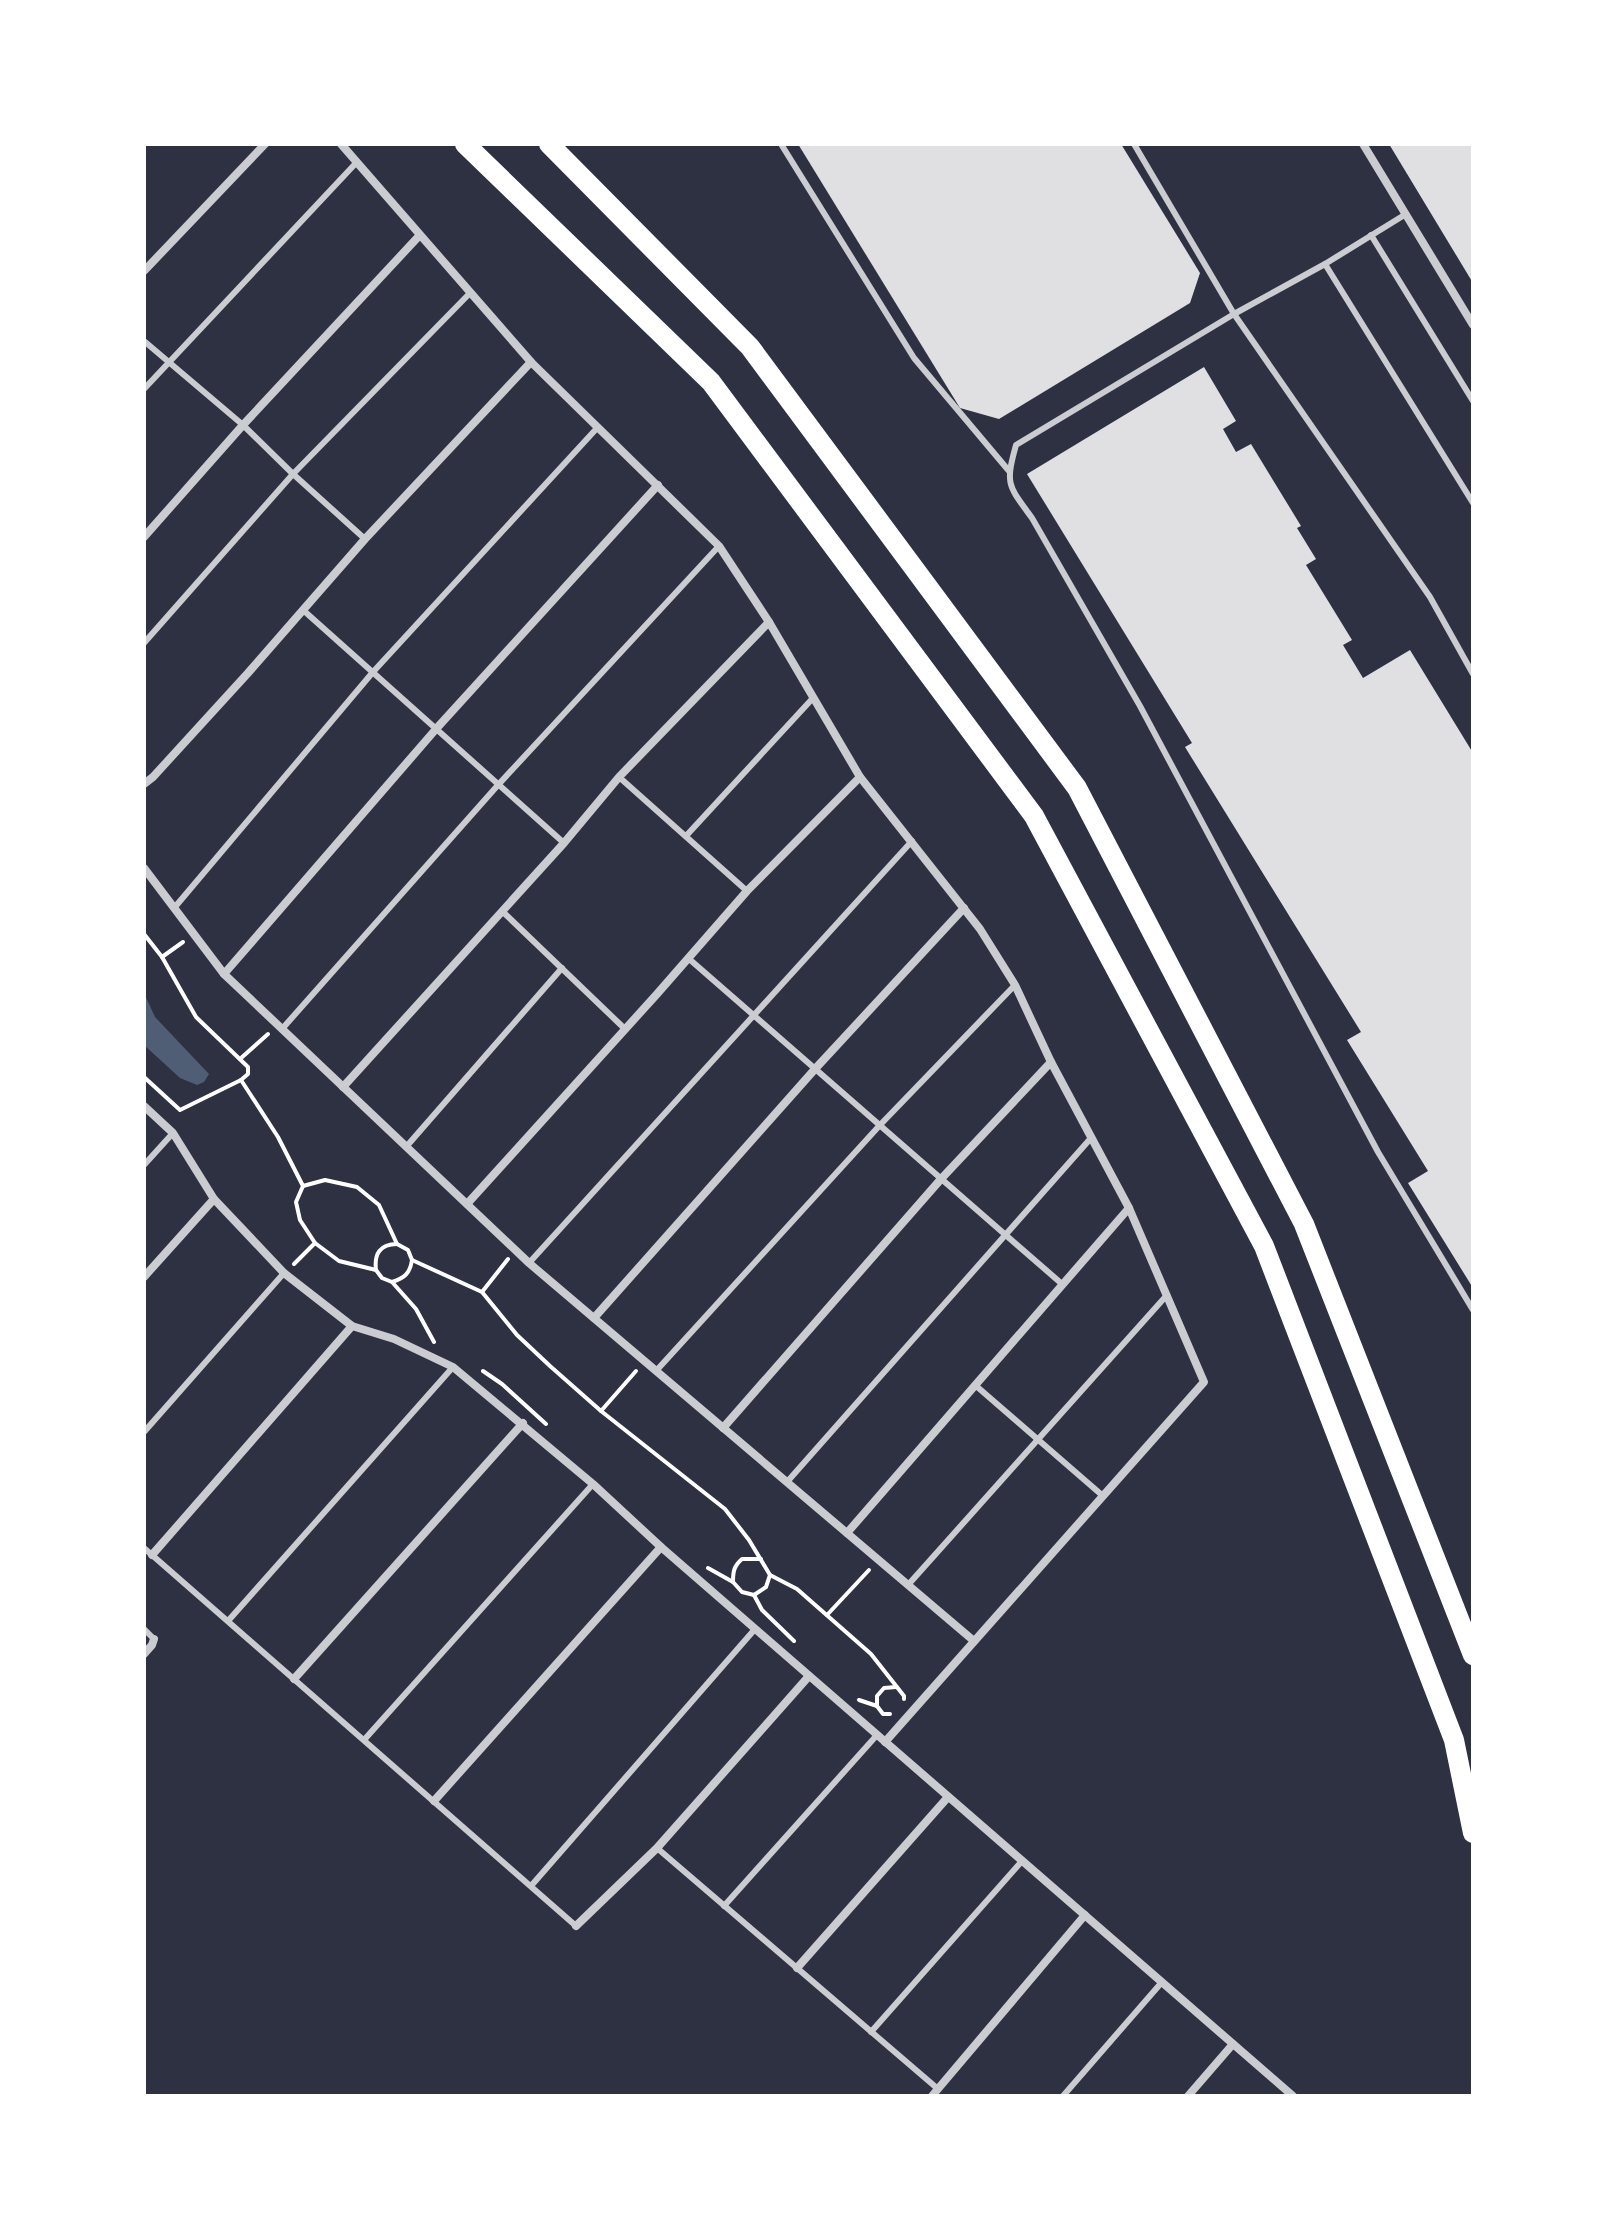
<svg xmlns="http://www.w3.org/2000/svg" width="1617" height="2240" font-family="Ubuntu,sans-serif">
  <rect width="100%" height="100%" fill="#2d3142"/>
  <polygon fill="#4f5d75" points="144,993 155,1017 209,1074 204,1082 197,1085 180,1078 144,1045"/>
  <g fill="#e0e0e3">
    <polygon points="798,144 1121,144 1200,273 1190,303 999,419 960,408"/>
    <polygon points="1389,144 1473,144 1473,283"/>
    <polygon points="1204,367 1236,421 1223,429 1236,452 1251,444 1301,526 1297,528 1316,559 1306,565 1352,640 1343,645 1363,678 1410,650 1473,753 1473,1288 1408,1183 1428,1171 1347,1040 1361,1032 1185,747 1192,743 1027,474"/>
  </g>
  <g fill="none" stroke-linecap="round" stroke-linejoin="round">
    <g stroke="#fff" stroke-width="4">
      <polyline points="144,934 162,957 196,1017 248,1067 248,1074 241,1080 180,1110 144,1077"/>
      <polyline points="162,957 183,942"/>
      <polyline points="240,1059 268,1034"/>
      <polyline points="241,1080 278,1137 303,1186 296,1202 300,1220 315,1243 339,1261 376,1270 382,1278 392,1282 416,1309 434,1342"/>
      <polyline points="303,1186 325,1180 357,1187 379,1205 397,1244 408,1250 412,1260 482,1292 517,1335 550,1366 601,1411 725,1509 749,1540 770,1575 766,1587 754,1595 742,1592 733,1582 708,1568"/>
      <polyline points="294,1264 315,1243"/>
      <path d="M 376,1270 C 374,1254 380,1244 397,1244"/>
      <path d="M 392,1282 C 405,1278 410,1273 412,1260"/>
      <polyline points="482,1292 508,1259"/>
      <polyline points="483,1371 502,1384 546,1424"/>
      <polyline points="601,1411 636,1371"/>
      <polyline points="770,1575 797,1589 871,1654 904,1696 904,1699"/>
      <path d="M 733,1582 C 733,1571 734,1566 742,1559 L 761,1559"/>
      <polyline points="754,1595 762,1610 794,1641"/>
      <polyline points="827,1615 869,1570"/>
      <polyline points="859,1700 877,1706"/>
      <polyline points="890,1714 883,1714 877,1706 877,1696 884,1688 896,1687"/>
    </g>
    <g stroke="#caccd0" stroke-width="6">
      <polyline points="781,144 914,358 1009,471"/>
      <polyline points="1134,144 1234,314 1325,264 1406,214"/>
      <polyline points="1371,235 1473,401"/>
      <polyline points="1325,264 1473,503"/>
      <polyline points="144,341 243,425 293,474 365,539"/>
      <polyline points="144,389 356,163"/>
      <polyline points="303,610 564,843"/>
      <polyline points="144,643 293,474 470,293"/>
      <path d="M 1473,674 L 1430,597 L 1234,314 L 1016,445 C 1005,485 1008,485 1032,518 L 1140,706 L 1378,1152 L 1473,1310"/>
      <polyline points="619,777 747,891"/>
      <polyline points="686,836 813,698"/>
      <polyline points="175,907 373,672 598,427"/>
      <polyline points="502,911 625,1029"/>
      <polyline points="688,958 1062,1284"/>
      <polyline points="282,1029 498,785 719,546"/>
      <polyline points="406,1147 562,968"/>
      <polyline points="144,1165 173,1133"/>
      <polyline points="529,1263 912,841"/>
      <polyline points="656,1371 880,1125 1015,985"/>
      <polyline points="975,1385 1103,1496"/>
      <polyline points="144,1432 284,1273"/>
      <polyline points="787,1482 1091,1138"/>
      <polyline points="144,1548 576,1926"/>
      <polyline points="908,1585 1167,1295"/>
      <polyline points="228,1621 453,1367"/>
      <polyline points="144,1629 154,1639"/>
      <polyline points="364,1740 593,1484"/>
      <polyline points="657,1848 938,2089"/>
      <polyline points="531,1886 755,1629"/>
      <polyline points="724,1906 877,1735"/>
      <polyline points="871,2032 1022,1861"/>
      <polyline points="1063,2096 1162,1982"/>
    </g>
    <g stroke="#caccd0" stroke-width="8">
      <polyline points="341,144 531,362 719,546 769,622 860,777 980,929 1015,985 1051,1062 1129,1208 1204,1382 885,1742"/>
      <polyline points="1363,144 1473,325"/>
      <polyline points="144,271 265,144"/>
      <polyline points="144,537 243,425 419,236"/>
      <polyline points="144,784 153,777 248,673 365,539 531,362"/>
      <polyline points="144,868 224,974 529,1263 974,1641"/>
      <polyline points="224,974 436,729 658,485"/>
      <polyline points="343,1087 564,843 619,777 769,622"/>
      <polyline points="144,1106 173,1133 214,1199 284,1273 352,1326 394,1339 453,1367 593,1484 661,1547 1293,2096"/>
      <polyline points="467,1204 657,994 747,891 860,777"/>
      <polyline points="144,1277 214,1199"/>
      <polyline points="594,1318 815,1069 964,908"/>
      <polyline points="723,1428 941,1179 1051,1062"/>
      <polyline points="847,1533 1129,1208"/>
      <polyline points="152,1555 352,1326"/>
      <polyline points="144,1654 152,1645 154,1639"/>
      <polyline points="294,1679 523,1423"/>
      <polyline points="434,1801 661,1547"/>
      <polyline points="576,1926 657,1848 809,1676"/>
      <polyline points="797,1968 948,1797"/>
      <polyline points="932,2096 1085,1915"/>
      <polyline points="1188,2096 1233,2044"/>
    </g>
    <g stroke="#fff" stroke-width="20">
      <polyline points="465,144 711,382 1034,816 1264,1246 1454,1740 1473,1833"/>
      <polyline points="549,144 750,347 1077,788 1304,1224 1473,1655"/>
    </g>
  </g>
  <rect width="1617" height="2240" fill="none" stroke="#ffffff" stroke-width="292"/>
</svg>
